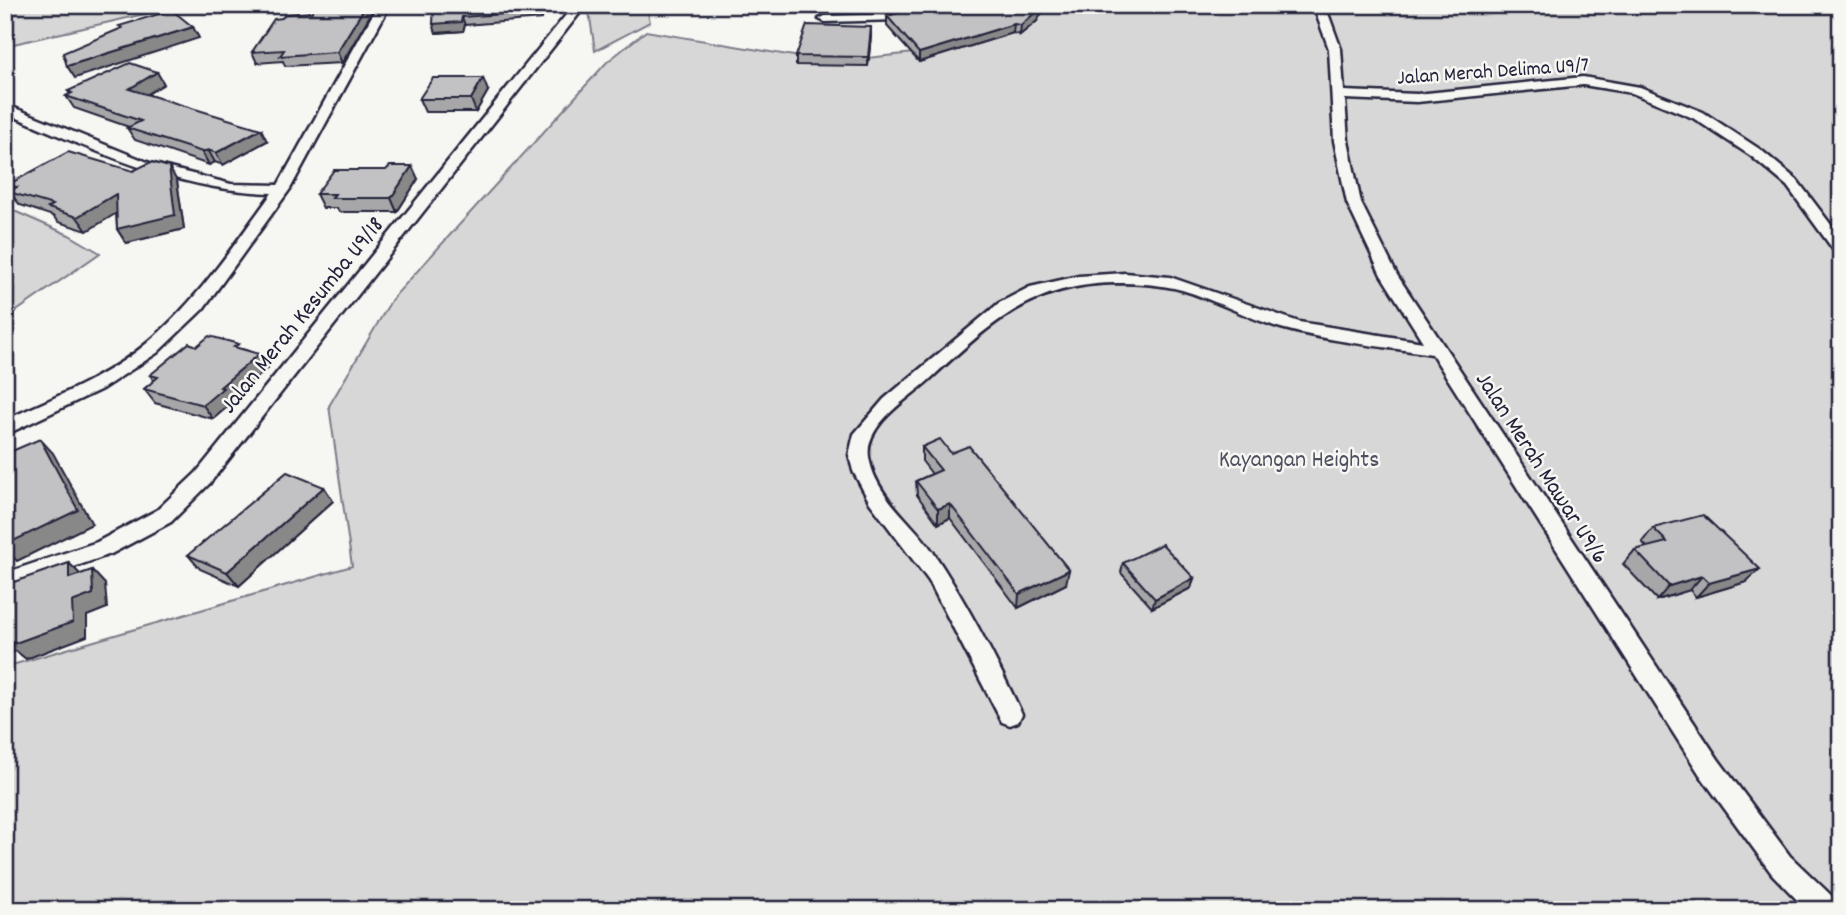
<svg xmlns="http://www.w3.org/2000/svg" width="1846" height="915" font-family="Dekko,sans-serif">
  <rect width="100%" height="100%" fill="#f6f6f2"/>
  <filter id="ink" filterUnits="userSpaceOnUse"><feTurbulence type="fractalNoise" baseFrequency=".0143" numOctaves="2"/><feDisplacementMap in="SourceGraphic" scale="14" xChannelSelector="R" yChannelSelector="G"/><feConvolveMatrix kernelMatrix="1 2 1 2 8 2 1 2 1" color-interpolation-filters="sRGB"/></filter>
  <g filter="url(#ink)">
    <g fill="#d7d7d7" stroke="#7c7c89" stroke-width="2">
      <polygon points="5,5 184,5 5,46"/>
      <polygon points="588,5 646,5 650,22 595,51"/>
      <polygon points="1038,5 1841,5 1841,910 5,910 5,667 352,566 329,406 392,299 607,62 646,31 829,62 952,49"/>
      <polygon points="5,207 69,235 100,253 5,319"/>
    </g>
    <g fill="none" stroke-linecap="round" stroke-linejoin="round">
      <defs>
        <g id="street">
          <path d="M 378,5 L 390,5 L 290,189 L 203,309 L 157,353 L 102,389 L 5,435 L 5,420 C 53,398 105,378 146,344 C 197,302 233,246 272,193 C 177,191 92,149 5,113 L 5,104 L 150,163 L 231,184 L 278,185 Z"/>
          <polygon points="574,5 586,5 210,483 171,522 111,554 5,591 5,573 97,542 157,510 196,473"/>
          <polygon points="923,5 941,5 899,20 825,22 819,19 825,16 898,14"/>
          <path d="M 1313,5 L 1325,5 L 1341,49 L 1344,91 L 1417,94 L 1583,77 L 1640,87 L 1703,112 L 1761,150 L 1797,180 L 1841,238 L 1841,254 L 1835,252 L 1787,186 L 1751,156 L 1693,118 L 1632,93 L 1583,85 L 1417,102 L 1345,99 L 1348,141 L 1361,203 L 1397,275 L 1718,759 L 1790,856 L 1836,900 L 1839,910 L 1807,910 L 1772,874 L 1700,775 L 1432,354 C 1381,346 1330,342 1281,328 C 1247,318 1216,300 1182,290 C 1160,284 1137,283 1114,283 C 1028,285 988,326 928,381 C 908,399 864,425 869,457 C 875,496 912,521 933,552 C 967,603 996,659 1022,714 L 1018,722 L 1010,725 L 1002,722 L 929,581 L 870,503 L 853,471 L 849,455 L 854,434 L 884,399 L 999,303 L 1030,287 L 1079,276 L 1125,273 L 1170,277 L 1299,322 L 1423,342 L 1381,275 L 1347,203 L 1334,141 L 1329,49 Z"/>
        </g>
      </defs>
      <use href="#street" stroke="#22223b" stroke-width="5"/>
      <use href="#street" fill="#f6f6f2" fill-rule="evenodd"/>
    </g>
    <g fill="#a7a7a9" stroke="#22223b" stroke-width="2">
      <polygon points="376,5 342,63 285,66 283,61 257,63 252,52 282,18 312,12"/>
      <polygon points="434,5 544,5 542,19 465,25 463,31 436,33"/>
      <polygon points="935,5 1046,5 1037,21 1020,35 1013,33 919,62 887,26 887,16 930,9"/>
      <polygon points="871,36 868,66 796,65 796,56"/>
      <polygon points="164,84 147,94 267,141 223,165 215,162 209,165 135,140 127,128 129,127 74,108 66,96 70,94 68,91"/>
      <polygon points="488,91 476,112 425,112 419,99"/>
      <polygon points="386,170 418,179 397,212 339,212 337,208 323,208 316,194"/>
      <polygon points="133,171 177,181 184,229 126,243 117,229 116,213 87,231 58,222 53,216 20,205 9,192 12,190 7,185"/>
      <polygon points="197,346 242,349 259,354 268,368 231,400 233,402 213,419 155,403 144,389 154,381 150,375"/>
      <polygon points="922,447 951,453 1066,584 1018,608 950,518 938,524 917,495 916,481 932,474 922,461"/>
      <polygon points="324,487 333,501 239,586 200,569 188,555"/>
      <polygon points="1653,528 1746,582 1696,597 1690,590 1657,600 1623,564 1635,550 1647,547 1642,542"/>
      <polygon points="1123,563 1194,578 1191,588 1152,608 1121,573"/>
    </g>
    <g fill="#888889" stroke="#22223b" stroke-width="2">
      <polygon points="366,5 376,5 342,63 337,52"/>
      <polygon points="540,5 544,5 542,19 539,11"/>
      <polygon points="1041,5 1046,5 1037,21 1020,35 1021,25"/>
      <polygon points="462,17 465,25 463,31 436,33 433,24"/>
      <polygon points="1014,24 1013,33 919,62 919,53"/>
      <polygon points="193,27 199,38 75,78 67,66"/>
      <polygon points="871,27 871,36 868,66 868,57"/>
      <polygon points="157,72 164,84 136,101 129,89"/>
      <polygon points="483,78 488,91 476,112 471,99"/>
      <polygon points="261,129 267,141 223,165 216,153"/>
      <polygon points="208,150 215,162 209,165 202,152"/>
      <polygon points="412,166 418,179 397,212 391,198"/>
      <polygon points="169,167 177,181 184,229 126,243 117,229"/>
      <polygon points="116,194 125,208 87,231 77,217"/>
      <polygon points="259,354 268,368 231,400 233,402 213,419 203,405 220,387"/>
      <polygon points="40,439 53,453 92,524 17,561 5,549 5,545"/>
      <polygon points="324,487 333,501 239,586 227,572"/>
      <polygon points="950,504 950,518 938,524 938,509"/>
      <polygon points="69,563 83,577 69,578"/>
      <polygon points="1760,569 1746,582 1696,597 1709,583"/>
      <polygon points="92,570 105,584 107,608 87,616 87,636 26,659 16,651 5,655 5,636"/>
      <polygon points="1069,570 1066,584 1018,608 1019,594"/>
      <polygon points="1702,576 1690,590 1657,600 1669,586"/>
      <polygon points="1194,578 1191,588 1152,608 1155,599"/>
    </g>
    <g fill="#c2c2c4" stroke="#22223b" stroke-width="2">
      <polygon points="314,5 366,5 337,52 280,56 284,50 252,52 274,19 282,18 285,14 312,12"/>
      <polygon points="434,5 540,5 539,11 462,17 461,22 433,24"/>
      <polygon points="935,5 1041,5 1037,11 1021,25 1014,24 919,53 887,16 924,6 930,9"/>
      <polygon points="172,10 193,27 67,66 63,53 122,28 119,26"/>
      <polygon points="807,25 871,27 868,57 796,56"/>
      <polygon points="130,63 157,72 129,89 261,129 216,153 208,150 202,152 127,128 141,121 66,96 72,93 68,91"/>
      <polygon points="433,78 483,78 471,99 419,99"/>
      <polygon points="68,152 133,171 151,162 169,167 175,215 117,229 116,194 77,217 48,208 53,205 9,192 17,187 7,185"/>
      <polygon points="390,166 412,166 391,198 332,198 335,194 316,194 334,170 386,170"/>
      <polygon points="209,336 239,344 234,347 259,354 220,387 223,388 203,405 144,389 158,377 150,375 189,343 197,346"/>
      <polygon points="40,439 78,510 5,545 5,454"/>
      <polygon points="940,439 951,453 969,446 1069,570 1019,594 950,504 938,509 916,481 941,470 922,447"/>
      <polygon points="287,472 324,487 227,572 188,555"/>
      <polygon points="1703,515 1760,569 1709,583 1702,576 1669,586 1635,550 1667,542 1653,528"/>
      <polygon points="1162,544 1194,578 1155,599 1123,563"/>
      <polygon points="69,563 69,578 92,570 93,594 72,602 73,622 10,645 10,634 5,636 5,585"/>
    </g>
  </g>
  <g text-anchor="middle" stroke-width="5" stroke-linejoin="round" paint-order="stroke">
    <g font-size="21" fill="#22223b" stroke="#f6f6f2">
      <text transform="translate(1493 70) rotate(-4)" y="7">Jalan Merah Delima U9/7</text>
    </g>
    <g font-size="24" fill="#22223b" stroke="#f6f6f2">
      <text transform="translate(301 314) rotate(-51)" y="8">Jalan Merah Kesumba U9/18</text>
      <text transform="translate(1543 467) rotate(57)" y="8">Jalan Merah Mawar U9/6</text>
    </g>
    <g font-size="24" fill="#4f4f62" stroke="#f6f6f2">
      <text x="1299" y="466">Kayangan Heights</text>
    </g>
  </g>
  <rect width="1846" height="915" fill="none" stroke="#f6f6f2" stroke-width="28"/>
  <rect x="14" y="14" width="1818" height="887" fill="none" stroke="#22223b" stroke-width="2.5" filter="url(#ink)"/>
</svg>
